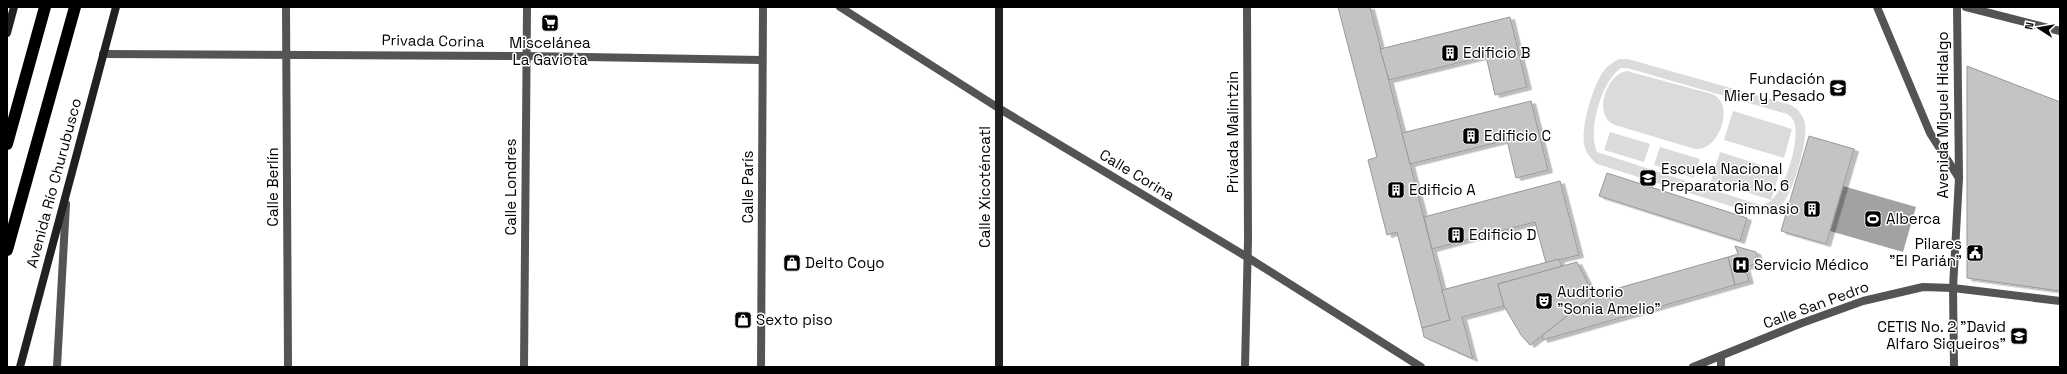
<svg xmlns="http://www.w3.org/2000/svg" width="2067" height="374" font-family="'Space Grotesk',sans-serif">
  <defs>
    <filter id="shadow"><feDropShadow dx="4.5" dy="2.5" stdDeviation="0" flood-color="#0004"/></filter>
  </defs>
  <rect width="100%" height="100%" fill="#fff"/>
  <g fill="#dbdbdb" fill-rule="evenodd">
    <path d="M 1619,59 L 1628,59 L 1791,105 C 1799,110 1803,115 1805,124 C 1808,141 1793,194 1781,206 C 1774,212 1768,215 1759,215 L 1597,164 C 1590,158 1586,153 1584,144 C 1581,126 1594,81 1606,68 C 1610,64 1615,61 1619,59 ZM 1621,68 L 1627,68 L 1787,114 C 1792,117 1794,120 1795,126 C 1799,144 1782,206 1760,205 L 1597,152 C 1587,131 1602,80 1621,68 Z"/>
    <path d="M 1627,71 L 1712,94 C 1736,103 1719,152 1695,149 L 1615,125 C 1592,116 1606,74 1627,71 Z"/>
    <polygon points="1733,111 1792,129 1784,158 1724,140"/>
    <polygon points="1610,132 1650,144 1644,162 1604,150"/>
    <polygon points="1660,147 1700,159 1694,178 1654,165"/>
    <polygon points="1720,152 1780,171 1771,200 1711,181"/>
  </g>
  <polygon fill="#a2a2a2" points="1843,186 1916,207 1903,252 1830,231"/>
  <g fill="#c4c4c4" stroke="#989898" filter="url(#shadow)">
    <polygon points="1338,7 1370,7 1450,320 1422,328 1397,232 1387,235 1368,160 1377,157"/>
    <polygon points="1510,17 1527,87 1495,95 1486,56 1389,80 1380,49"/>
    <polygon points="1967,66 2060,102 2060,291 1967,278"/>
    <polygon points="1531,101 1548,170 1516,178 1507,140 1410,164 1402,133"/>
    <polygon points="1809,136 1854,149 1826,244 1781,231"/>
    <polygon points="1607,173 1747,218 1740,241 1599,196"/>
    <polygon points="1560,181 1579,255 1546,263 1535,222 1432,249 1424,217"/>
    <polygon points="1735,246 1756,252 1760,263 1745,267 1749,281 1735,285 1728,257 1738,254"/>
    <polygon points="1728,257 1735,285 1543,340 1542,335 1594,295"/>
    <polygon points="1559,259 1562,267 1498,284 1504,306 1462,317 1473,359 1424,337 1422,328 1450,320 1442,290"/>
    <polygon points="1577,262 1594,295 1530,345 1521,335 1504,306 1498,284"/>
  </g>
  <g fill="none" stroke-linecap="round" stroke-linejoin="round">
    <g stroke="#545454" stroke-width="8">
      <polyline points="286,7 288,367"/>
      <polyline points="840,7 1000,109 1247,257 1421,367"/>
      <polyline points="1877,7 1930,133 1959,178"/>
      <polyline points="1966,7 2060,31"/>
      <polyline points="103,54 526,56 762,60"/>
      <polyline points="57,367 66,204"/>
      <polyline points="524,367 527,7"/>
      <polyline points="761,367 763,7"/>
      <polyline points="1245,367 1248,240 1247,7"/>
      <polyline points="1693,367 1802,323 1863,301 1923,287 1953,288 2060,301"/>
      <polyline points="1721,367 1721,356"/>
      <polyline points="1954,367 1953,288 1959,178 1957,7"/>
    </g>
    <g stroke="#212121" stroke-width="8">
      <polyline points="7,33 14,7"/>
      <polyline points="20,367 116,7"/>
      <polyline points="999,367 999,7"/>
    </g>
    <g stroke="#000" stroke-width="12">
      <polyline points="7,144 45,7"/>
      <polyline points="7,250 75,7"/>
    </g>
  </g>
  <defs>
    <symbol id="supermarket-square" viewBox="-11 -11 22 22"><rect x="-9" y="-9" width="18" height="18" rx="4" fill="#000" stroke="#fff"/><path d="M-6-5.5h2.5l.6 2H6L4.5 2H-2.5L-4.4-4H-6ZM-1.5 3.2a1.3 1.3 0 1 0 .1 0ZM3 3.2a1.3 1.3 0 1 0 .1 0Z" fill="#fff"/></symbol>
    <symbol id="building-square" viewBox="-11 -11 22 22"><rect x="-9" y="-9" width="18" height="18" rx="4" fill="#000" stroke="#fff"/><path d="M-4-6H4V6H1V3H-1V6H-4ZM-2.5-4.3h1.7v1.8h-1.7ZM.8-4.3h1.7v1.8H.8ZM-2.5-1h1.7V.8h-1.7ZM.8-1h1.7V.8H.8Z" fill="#fff"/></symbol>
    <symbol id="school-square" viewBox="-11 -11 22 22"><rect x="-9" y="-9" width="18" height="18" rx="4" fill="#000" stroke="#fff"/><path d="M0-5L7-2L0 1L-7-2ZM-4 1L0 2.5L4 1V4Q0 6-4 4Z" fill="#fff"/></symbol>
    <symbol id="stadium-square" viewBox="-11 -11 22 22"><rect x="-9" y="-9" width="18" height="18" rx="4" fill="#000" stroke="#fff"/><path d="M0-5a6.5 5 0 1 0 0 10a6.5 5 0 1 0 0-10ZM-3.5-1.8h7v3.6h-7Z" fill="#fff"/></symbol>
    <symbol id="civic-square" viewBox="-11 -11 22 22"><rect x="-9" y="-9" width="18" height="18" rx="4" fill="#000" stroke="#fff"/><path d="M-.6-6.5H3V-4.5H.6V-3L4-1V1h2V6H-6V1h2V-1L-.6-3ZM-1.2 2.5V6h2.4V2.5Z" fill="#fff"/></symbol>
    <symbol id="shop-square" viewBox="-11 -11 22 22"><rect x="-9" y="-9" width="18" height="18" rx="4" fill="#000" stroke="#fff"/><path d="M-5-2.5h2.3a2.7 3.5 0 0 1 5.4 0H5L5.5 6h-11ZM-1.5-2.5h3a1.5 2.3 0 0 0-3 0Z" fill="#fff"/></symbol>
    <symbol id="hospital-square" viewBox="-11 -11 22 22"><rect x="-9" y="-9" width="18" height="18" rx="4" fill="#000" stroke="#fff"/><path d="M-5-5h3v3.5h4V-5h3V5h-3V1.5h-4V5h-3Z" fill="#fff"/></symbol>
    <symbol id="theatre-square" viewBox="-11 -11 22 22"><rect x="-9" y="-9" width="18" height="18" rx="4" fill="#000" stroke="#fff"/><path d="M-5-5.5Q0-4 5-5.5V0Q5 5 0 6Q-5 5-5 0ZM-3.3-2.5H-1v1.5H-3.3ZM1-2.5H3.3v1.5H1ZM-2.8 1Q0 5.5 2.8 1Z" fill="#fff"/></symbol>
  </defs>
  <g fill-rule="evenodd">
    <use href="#supermarket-square" x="540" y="13" width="20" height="20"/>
    <use href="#building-square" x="1440" y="43" width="20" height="20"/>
    <use href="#school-square" x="1828" y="78" width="20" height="20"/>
    <use href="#building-square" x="1461" y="126" width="20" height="20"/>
    <use href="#school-square" x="1638" y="168" width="20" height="20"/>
    <use href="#building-square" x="1386" y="180" width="20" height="20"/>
    <use href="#building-square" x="1802" y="199" width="20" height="20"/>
    <use href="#stadium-square" x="1863" y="209" width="20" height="20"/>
    <use href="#building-square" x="1446" y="225" width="20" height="20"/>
    <use href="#civic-square" x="1965" y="243" width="20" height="20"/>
    <use href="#shop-square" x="782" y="253" width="20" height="20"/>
    <use href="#hospital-square" x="1731" y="255" width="20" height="20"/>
    <use href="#theatre-square" x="1534" y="291" width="20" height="20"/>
    <use href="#shop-square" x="733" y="310" width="20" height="20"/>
    <use href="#school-square" x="2009" y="326" width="20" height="20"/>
  </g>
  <g text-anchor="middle" stroke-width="3" stroke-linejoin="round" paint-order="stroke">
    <g font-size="15" fill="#000" stroke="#fff">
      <text transform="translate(433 41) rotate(1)" y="5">Privada Corina</text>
      <text transform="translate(1943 115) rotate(-90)" y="5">Avenida Miguel Hidalgo</text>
      <text transform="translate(1233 132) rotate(-90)" y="5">Privada Malintzin</text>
      <text transform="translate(1137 175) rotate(31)" y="5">Calle Corina</text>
      <text transform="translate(54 183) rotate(-75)" y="5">Avenida Río Churubusco</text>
      <text transform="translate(273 187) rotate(-90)" y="5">Calle Berlín</text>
      <text transform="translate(511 187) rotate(-90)" y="5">Calle Londres</text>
      <text transform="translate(748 187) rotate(-90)" y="5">Calle París</text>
      <text transform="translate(985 187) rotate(-90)" y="5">Calle Xicoténcatl</text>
      <text transform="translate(1816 305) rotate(-20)" y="5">Calle San Pedro</text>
    </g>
    <g font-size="15" fill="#000" stroke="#fff" text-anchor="start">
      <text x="550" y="48" text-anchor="middle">Miscelánea<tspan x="550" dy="17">La Gaviota</tspan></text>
      <text x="1463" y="58">Edificio B</text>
      <text x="1825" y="84" text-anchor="end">Fundación<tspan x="1825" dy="17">Mier y Pesado</tspan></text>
      <text x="1484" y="141">Edificio C</text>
      <text x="1661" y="174">Escuela Nacional<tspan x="1661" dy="17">Preparatoria No. 6</tspan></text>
      <text x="1409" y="195">Edificio A</text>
      <text x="1799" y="214" text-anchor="end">Gimnasio</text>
      <text x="1886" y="224">Alberca</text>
      <text x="1469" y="240">Edificio D</text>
      <text x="1962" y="249" text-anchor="end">Pilares<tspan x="1962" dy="17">"El Parián"</tspan></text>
      <text x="805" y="268">Delto Coyo</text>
      <text x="1754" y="270">Servicio Médico</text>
      <text x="1557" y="297">Auditorio<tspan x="1557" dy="17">"Sonia Amelio"</tspan></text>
      <text x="756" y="325">Sexto piso</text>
      <text x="2006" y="332" text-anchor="end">CETIS No. 2 "David<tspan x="2006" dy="17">Alfaro Siqueiros"</tspan></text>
    </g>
  </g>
  <rect width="2067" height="374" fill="none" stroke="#000000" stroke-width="16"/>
  <g transform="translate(2039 28) rotate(282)" stroke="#ffffff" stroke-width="3" paint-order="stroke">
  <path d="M0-3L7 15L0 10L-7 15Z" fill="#000000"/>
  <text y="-6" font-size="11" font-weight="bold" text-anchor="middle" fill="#000000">N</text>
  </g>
</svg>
